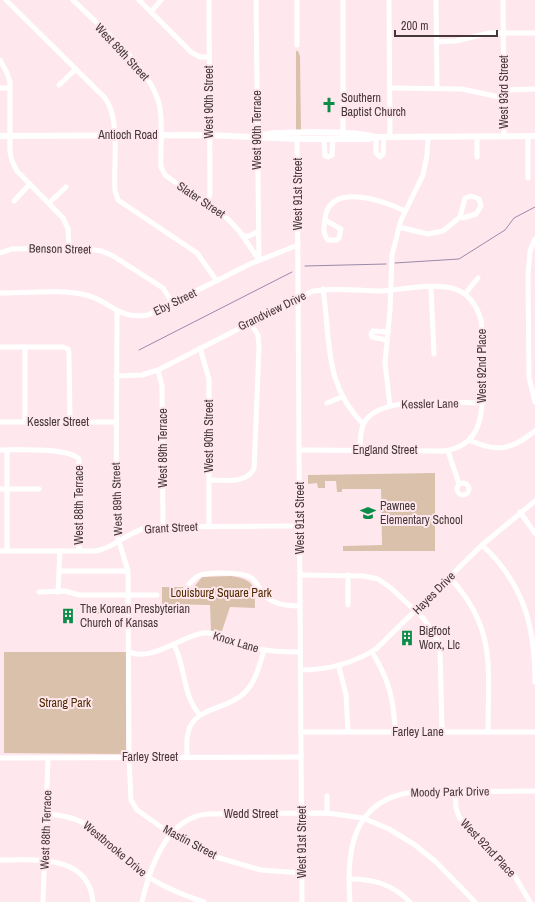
<svg xmlns="http://www.w3.org/2000/svg" width="535" height="902" font-family="'Archivo Narrow',sans-serif">
  <rect width="100%" height="100%" fill="#ffe8ed"/>
  <g fill="#dac1ac">
    <polygon points="296,51 298,51 300,56 301,132 296,132"/>
    <polygon points="435,473 435,551 343,551 343,546 382,545 381,489 342,489 342,492 337,492 336,481 325,481 325,488 318,488 317,483 308,484 308,475"/>
    <path d="M 231,576 C 255,580 255,586 255,608 L 230,607 L 222,631 L 211,631 L 210,605 L 162,604 L 162,587 L 183,587 L 185,590 L 190,592 L 202,577 Z"/>
    <rect x="85" y="608" width="19" height="6"/>
    <polygon points="4,652 126,652 126,752 122,754 4,753"/>
  </g>
  <g fill="none" stroke-linecap="round" stroke-linejoin="round">
    <g stroke="#9a89a9" stroke-width="1">
      <polyline points="395,263 459,259 505,230 514,218 535,207"/>
      <polyline points="305,266 386,264"/>
      <polyline points="139,350 292,272"/>
    </g>
    <g stroke="#fff" stroke-width="5">
      <path d="M 6,0 L 105,98 C 121,119 113,165 115,191 L 118,200 L 197,253 L 217,281"/>
      <path d="M 73,0 C 101,28 153,69 160,108 C 163,127 160,147 161,167 L 165,175 L 228,219 L 240,232 L 259,260"/>
      <polyline points="139,0 191,52 200,57 209,57"/>
      <polyline points="256,0 259,259"/>
      <polyline points="343,0 343,135"/>
      <polyline points="389,0 390,137"/>
      <polyline points="436,0 437,88"/>
      <polyline points="503,0 504,137"/>
      <polyline points="151,12 161,0"/>
      <polyline points="436,42 456,41 489,33 535,33"/>
      <polyline points="297,45 297,0"/>
      <polyline points="0,60 7,73 10,82 10,152 12,161 17,171 63,218 68,229 69,248"/>
      <polyline points="59,85 76,69"/>
      <polyline points="0,88 10,88"/>
      <polyline points="390,88 462,89 504,98"/>
      <polyline points="505,90 535,89"/>
      <polyline points="297,135 302,902"/>
      <polyline points="528,136 528,178"/>
      <polyline points="376,137 376,153 380,157 383,154 384,137"/>
      <polyline points="477,137 477,157"/>
      <polyline points="324,139 325,156 328,157 332,155 333,139"/>
      <polyline points="14,201 30,184"/>
      <polyline points="49,203 66,187"/>
      <polyline points="207,203 210,194 209,0"/>
      <path d="M 325,220 L 341,229 L 339,238 L 337,240 L 328,240 C 322,233 324,228 325,219 C 329,181 384,201 405,211"/>
      <polyline points="399,227 428,234 443,231 460,217 465,198 471,196 479,199 481,206 476,214 463,218 460,217"/>
      <polyline points="243,236 249,236 257,232"/>
      <polyline points="535,239 530,251 528,276 529,377 535,402"/>
      <polyline points="0,253 12,249 53,248 81,248 102,251 113,256 163,288 173,304"/>
      <polyline points="431,287 434,354"/>
      <path d="M 323,289 C 331,341 323,383 363,424"/>
      <path d="M 0,293 C 24,293 64,289 86,295 C 111,301 117,320 148,315 L 250,264 L 298,245"/>
      <polyline points="465,294 478,278"/>
      <polyline points="117,311 116,532 128,571 129,757 131,800 137,810 164,829 190,845 216,857 261,870 302,873"/>
      <polyline points="387,340 372,337 371,334 373,331 388,332"/>
      <polyline points="0,347 63,347 68,349 69,353 70,422"/>
      <polyline points="25,347 25,422"/>
      <polyline points="200,348 209,379 209,526"/>
      <polyline points="158,370 162,386 163,527"/>
      <path d="M 116,376 L 142,375 L 158,370 L 313,291 C 336,287 358,291 381,291 C 402,290 435,282 455,289 C 469,294 477,306 481,320 C 483,337 482,353 482,370 C 482,403 488,446 443,451 L 299,450"/>
      <polyline points="327,403 342,397"/>
      <polyline points="390,406 385,363 390,310 392,255 401,220 423,175 427,155 428,137"/>
      <polyline points="0,422 116,422"/>
      <path d="M 469,440 C 497,453 511,450 535,431"/>
      <path d="M 0,450 C 17,450 68,447 79,459 L 79,551"/>
      <path d="M 360,450 C 360,442 360,433 363,425 C 375,394 454,403 482,403"/>
      <polyline points="448,451 459,484"/>
      <path d="M 210,480 C 226,480 245,484 254,469 L 259,348 L 258,335 L 250,322"/>
      <circle cx="463" cy="489" r="6"/>
      <polyline points="0,489 39,489"/>
      <polyline points="520,512 535,533"/>
      <path d="M 482,545 C 524,584 535,626 535,682"/>
      <path d="M 0,551 L 96,551 C 116,547 130,530 150,527 L 300,526"/>
      <polyline points="7,551 7,450"/>
      <polyline points="60,571 128,571"/>
      <polyline points="300,575 363,576 378,579 391,588 423,618 435,635 440,648 442,732"/>
      <polyline points="348,575 348,605"/>
      <path d="M 449,577 C 497,627 488,669 488,732"/>
      <path d="M 189,584 C 192,581 195,578 198,576 C 207,572 242,572 250,577 C 255,579 257,585 260,589 C 269,604 284,606 300,606"/>
      <polyline points="39,592 65,591 79,595 157,595"/>
      <polyline points="58,592 60,551"/>
      <path d="M 174,645 C 186,667 182,694 199,714"/>
      <path d="M 128,651 C 149,664 183,635 204,633 C 223,632 237,644 254,648 C 270,652 285,652 300,652"/>
      <path d="M 372,652 C 389,680 394,699 395,732"/>
      <polyline points="339,667 346,695 348,732"/>
      <path d="M 301,670 C 329,670 352,664 376,649 L 482,545 L 535,501"/>
      <polyline points="301,732 535,732"/>
      <path d="M 187,757 C 187,749 186,741 188,733 C 193,707 227,710 243,694 C 256,683 259,666 264,650"/>
      <polyline points="0,758 301,757"/>
      <polyline points="455,792 456,808 459,817 513,873 530,902"/>
      <polyline points="327,813 327,796"/>
      <path d="M 46,814 C 95,816 101,841 135,868 C 156,884 179,894 204,902"/>
      <path d="M 0,860 C 35,860 89,854 93,902"/>
      <path d="M 349,879 C 374,879 392,884 410,902"/>
      <polyline points="43,902 48,758"/>
      <path d="M 142,902 C 150,867 167,816 209,814 L 327,813 L 363,818 L 389,829 L 415,845 L 436,862 L 475,902"/>
      <path d="M 350,902 C 346,851 352,799 414,792 L 535,791"/>
    </g>
    <g stroke="#fff" stroke-width="6">
      <path d="M 263,135 C 281,131 360,131 375,137"/>
      <polyline points="0,136 209,135 297,139 368,139 375,137 535,136"/>
    </g>
  </g>
  <defs>
    <symbol id="church-bare" viewBox="-9 -9 18 18"><path d="M-1.2-6h2.4v3.5h3.3v2.4h-3.3V6h-2.4V-.1h-3.3v-2.4h3.3Z" fill="#0b8d49" stroke="#ffe8ed" stroke-width="2.5" paint-order="stroke"/></symbol>
    <symbol id="school-bare" viewBox="-9 -9 18 18"><path d="M0-5L7-2L0 1L-7-2ZM-4 1L0 2.5L4 1V4Q0 6-4 4Z" fill="#0b8d49" stroke="#ffe8ed" stroke-width="2.5" paint-order="stroke"/></symbol>
    <symbol id="building-bare" viewBox="-9 -9 18 18"><path d="M-4-6H4V6H1V3H-1V6H-4ZM-2.5-4.3h1.7v1.8h-1.7ZM.8-4.3h1.7v1.8H.8ZM-2.5-1h1.7V.8h-1.7ZM.8-1h1.7V.8H.8Z" fill="#0b8d49" stroke="#ffe8ed" stroke-width="2.5" paint-order="stroke"/></symbol>
  </defs>
  <g fill-rule="evenodd">
    <use href="#church-bare" x="318" y="94" width="22" height="22"/>
    <use href="#school-bare" x="357" y="502" width="22" height="22"/>
    <use href="#building-bare" x="57" y="605" width="22" height="22"/>
    <use href="#building-bare" x="396" y="627" width="22" height="22"/>
  </g>
  <g text-anchor="middle" stroke-width="4" stroke-linejoin="round" paint-order="stroke">
    <g font-size="12" fill="#45373a" stroke="#ffe8ed">
      <text transform="translate(122 52) rotate(47)" y="4">West 89th Street</text>
      <text transform="translate(504 92) rotate(-90)" y="4">West 93rd Street</text>
      <text transform="translate(209 102) rotate(-90)" y="4">West 90th Street</text>
      <text transform="translate(257 130) rotate(-90)" y="4">West 90th Terrace</text>
      <text x="128" y="139">Antioch Road</text>
      <text transform="translate(298 194) rotate(-90)" y="4">West 91st Street</text>
      <text transform="translate(201 200) rotate(34)" y="4">Slater Street</text>
      <text transform="translate(60 249) rotate(1)" y="4">Benson Street</text>
      <text transform="translate(175 302) rotate(-26)" y="4">Eby Street</text>
      <text transform="translate(272 311) rotate(-26)" y="4">Grandview Drive</text>
      <text transform="translate(482 366) rotate(-90)" y="4">West 92nd Place</text>
      <text transform="translate(430 404) rotate(-1)" y="4">Kessler Lane</text>
      <text x="58" y="426">Kessler Street</text>
      <text transform="translate(209 436) rotate(-90)" y="4">West 90th Street</text>
      <text transform="translate(163 448) rotate(-90)" y="4">West 89th Terrace</text>
      <text x="385" y="454">England Street</text>
      <text transform="translate(117 499) rotate(-92)" y="4">West 89th Street</text>
      <text transform="translate(79 505) rotate(-90)" y="4">West 88th Terrace</text>
      <text transform="translate(300 518) rotate(-90)" y="4">West 91st Street</text>
      <text transform="translate(171 528) rotate(-3)" y="4">Grant Street</text>
      <text transform="translate(434 593) rotate(-45)" y="4">Hayes Drive</text>
      <text transform="translate(236 642) rotate(17)" y="4">Knox Lane</text>
      <text x="418" y="736">Farley Lane</text>
      <text x="150" y="761">Farley Street</text>
      <text transform="translate(450 792) rotate(-1)" y="4">Moody Park Drive</text>
      <text x="251" y="818">Wedd Street</text>
      <text transform="translate(46 830) rotate(-88)" y="4">West 88th Terrace</text>
      <text transform="translate(190 842) rotate(28)" y="4">Mastin Street</text>
      <text transform="translate(302 842) rotate(-90)" y="4">West 91st Street</text>
      <text transform="translate(488 848) rotate(47)" y="4">West 92nd Place</text>
      <text transform="translate(115 849) rotate(40)" y="4">Westbrooke Drive</text>
    </g>
    <g font-size="12" fill="#45373a" stroke="#ffe8ed" text-anchor="start">
      <text x="341" y="102">Southern<tspan x="341" dy="14">Baptist Church</tspan></text>
      <text x="380" y="510">Pawnee<tspan x="380" dy="14">Elementary School</tspan></text>
      <text x="80" y="613">The Korean Presbyterian<tspan x="80" dy="14">Church of Kansas</tspan></text>
      <text x="419" y="635">Bigfoot<tspan x="419" dy="14">Worx, Llc</tspan></text>
    </g>
    <g font-size="12" fill="#4f2a00" stroke="#ffe8ed">
      <text x="221" y="597">Louisburg Square Park</text>
      <text x="65" y="707">Strang Park</text>
    </g>
  </g>
  <path d="M395 30v6h102v-6" fill="none" stroke="#45373a" stroke-width="2"/>
  <text x="401" y="30" font-size="12" fill="#45373a" stroke="#ffe8ed" stroke-width="3" paint-order="stroke">200 m</text>
</svg>
